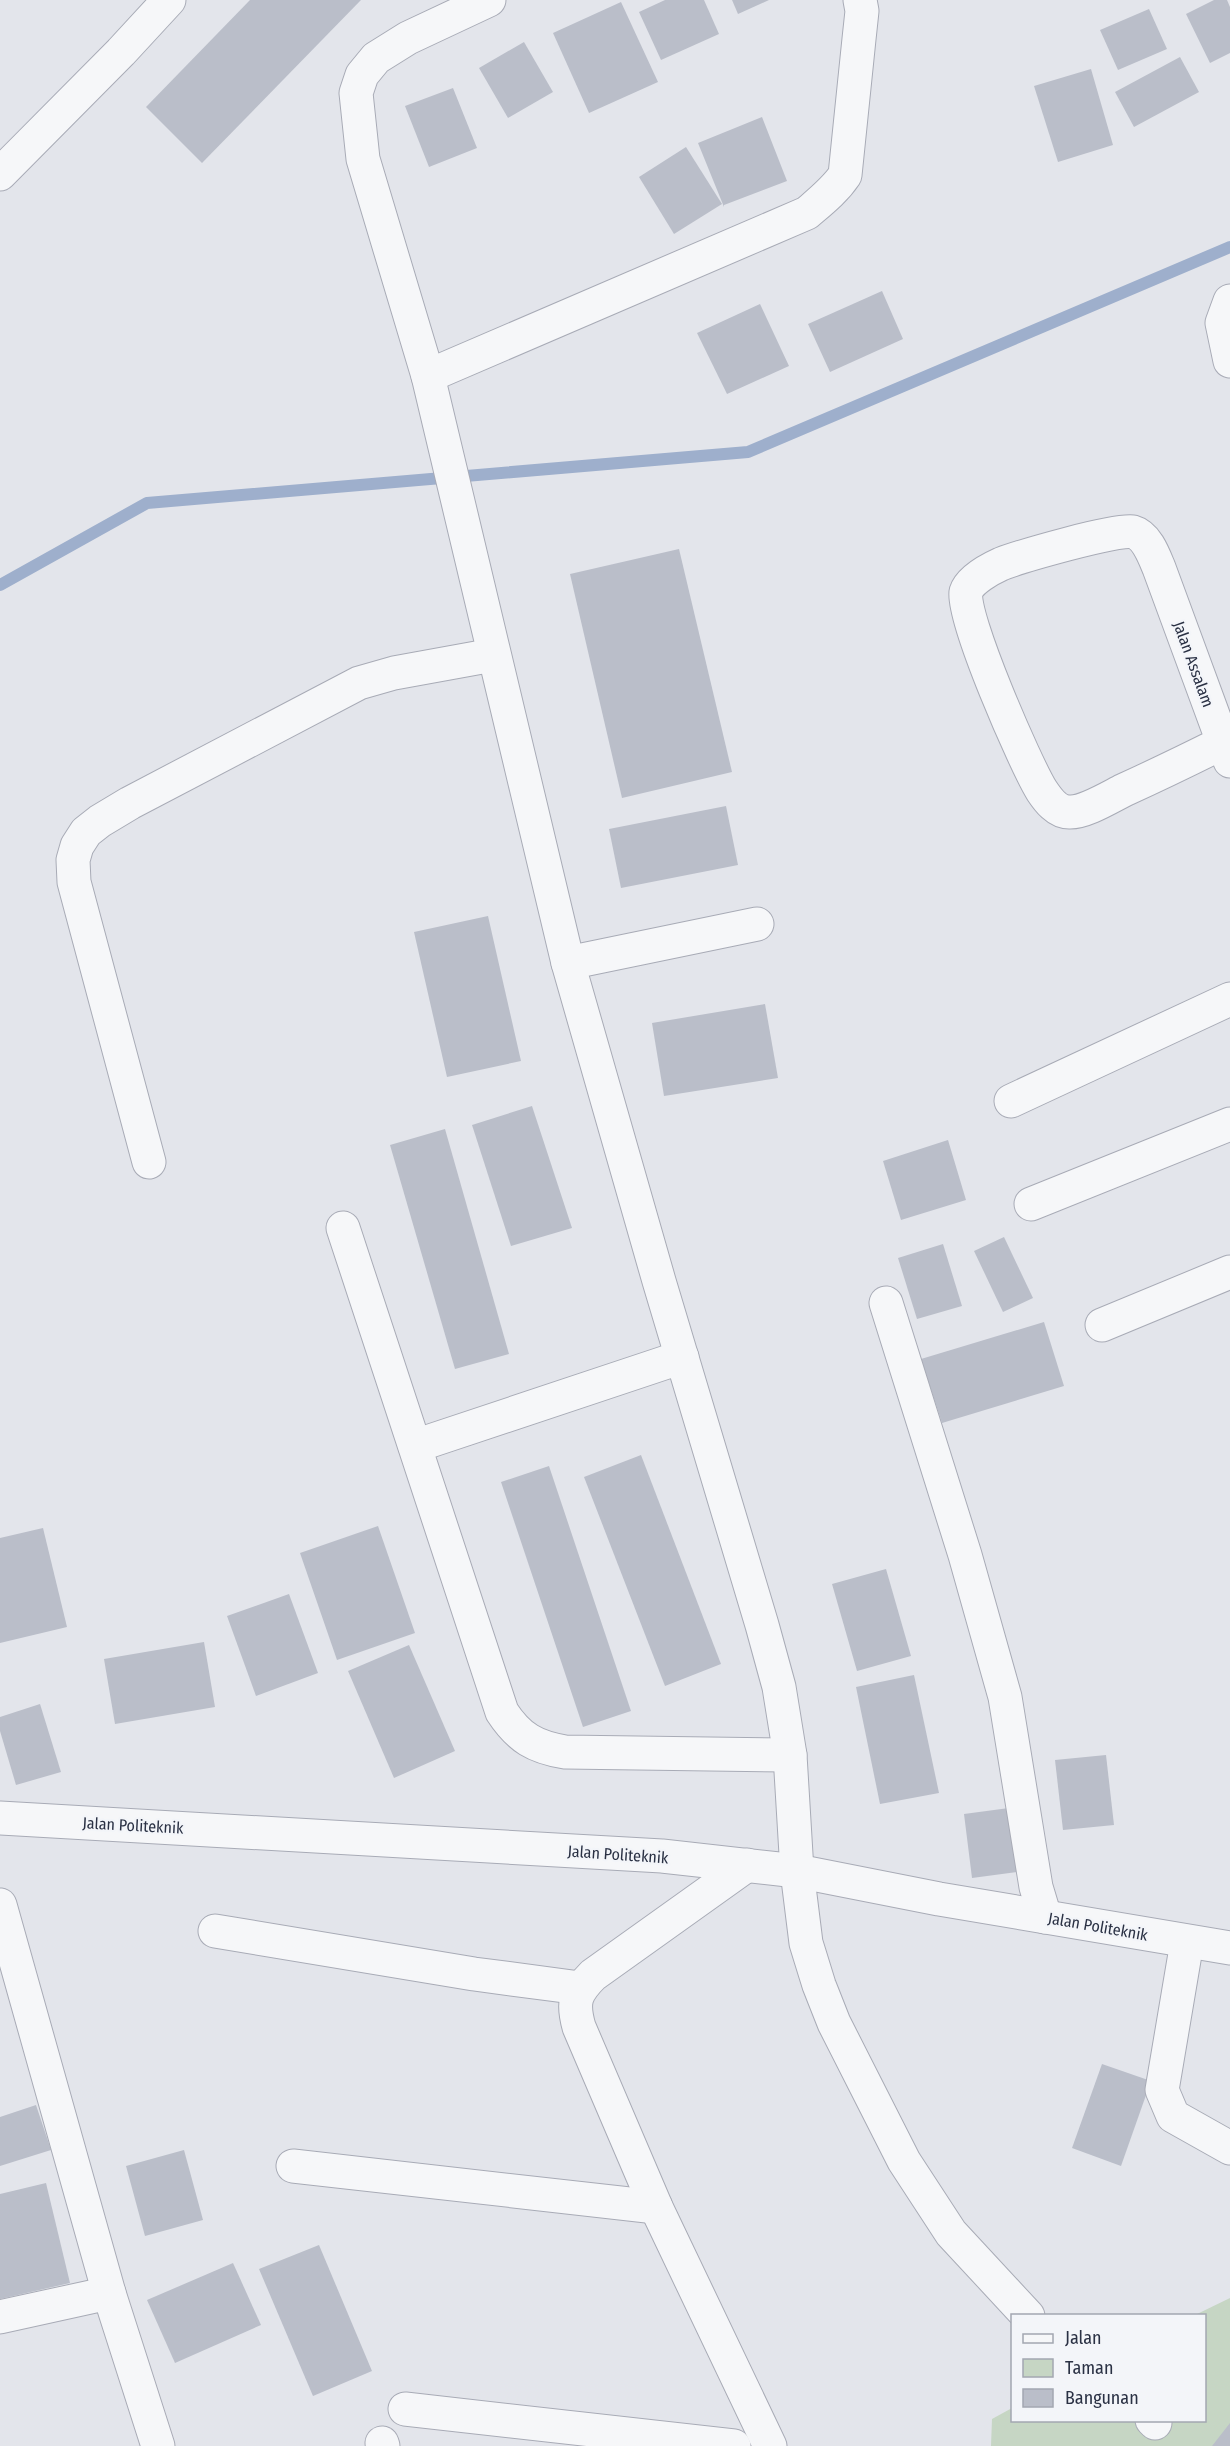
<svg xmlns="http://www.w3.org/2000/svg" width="1230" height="2446" font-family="'Fira Sans Condensed',sans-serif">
  <rect width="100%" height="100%" fill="#e3e5eb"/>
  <polygon fill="#c6d6c4" points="1230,2298 1230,2446 991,2446 992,2419 1012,2408 1012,2420 1204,2420 1204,2316 1195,2315"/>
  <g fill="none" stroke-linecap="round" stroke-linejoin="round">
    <polyline stroke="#9eafcc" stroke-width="12" points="0,585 147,503 748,452 1230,247"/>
  </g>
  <g fill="#babec9">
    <polygon points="250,0 361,0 202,163 146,107"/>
    <polygon points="665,0 704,0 719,34 661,60 639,12"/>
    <polygon points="732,0 769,0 738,14"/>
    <polygon points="1214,0 1227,0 1230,7 1230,53 1210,63 1186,14"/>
    <polygon points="621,2 658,82 589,113 553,33"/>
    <polygon points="1149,9 1167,49 1118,70 1100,30"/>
    <polygon points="524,42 553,92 508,118 479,68"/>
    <polygon points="1180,57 1199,92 1134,127 1115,92"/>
    <polygon points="1091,69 1113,145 1058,162 1034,86"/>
    <polygon points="453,88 477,148 429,167 405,106"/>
    <polygon points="762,117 787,181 724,205 724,207 698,143"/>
    <polygon points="686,147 722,204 674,234 639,177"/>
    <polygon points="882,291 903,339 830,372 808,324"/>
    <polygon points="760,304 789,366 727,394 697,333"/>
    <polygon points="679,549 732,772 622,798 570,574"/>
    <polygon points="726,806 738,865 621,888 609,829"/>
    <polygon points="488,916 521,1061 447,1077 414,932"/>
    <polygon points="765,1004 778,1078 664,1096 652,1023"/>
    <polygon points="532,1106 572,1228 511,1246 472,1125"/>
    <polygon points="445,1129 509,1354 455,1369 390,1145"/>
    <polygon points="948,1140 966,1200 901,1220 883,1161"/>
    <polygon points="1004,1237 1033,1298 1003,1312 974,1251"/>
    <polygon points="943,1244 962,1306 917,1319 898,1258"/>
    <polygon points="1044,1322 1064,1386 942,1423 921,1359"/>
    <polygon points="641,1455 721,1664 665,1686 584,1477"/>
    <polygon points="549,1466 631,1711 583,1727 501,1482"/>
    <polygon points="378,1526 415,1633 337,1660 300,1553"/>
    <polygon points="43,1528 67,1627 0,1643 0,1538"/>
    <polygon points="886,1569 911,1656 857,1671 832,1584"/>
    <polygon points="289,1594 318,1673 256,1696 227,1616"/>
    <polygon points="204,1642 215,1707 115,1724 104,1659"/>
    <polygon points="409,1645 455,1751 394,1778 348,1671"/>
    <polygon points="914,1675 939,1793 880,1804 856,1687"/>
    <polygon points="40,1704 61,1772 16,1785 0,1731 0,1717"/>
    <polygon points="1106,1755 1114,1825 1063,1830 1055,1760"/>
    <polygon points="1009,1808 1017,1872 972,1878 964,1814"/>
    <polygon points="1102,2064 1151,2081 1121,2166 1072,2148"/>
    <polygon points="36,2105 51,2150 0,2166 0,2117"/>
    <polygon points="184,2150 203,2220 145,2236 126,2166"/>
    <polygon points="46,2183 70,2283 0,2299 0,2194"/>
    <polygon points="319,2245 372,2371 313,2396 259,2269"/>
    <polygon points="233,2263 261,2325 175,2363 147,2300"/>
    <polygon points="1230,2423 1230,2446 1212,2446"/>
  </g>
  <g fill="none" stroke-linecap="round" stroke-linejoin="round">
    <defs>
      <g id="minor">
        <polyline points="489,0 408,38 376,58 362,75 356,93 363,159 428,376 568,963 659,1281 762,1625 779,1687 790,1755 797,1871 806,1943 819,1985 834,2023 904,2161 951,2233 1028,2316"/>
        <polyline points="0,174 121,52 169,0"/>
        <polyline points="1230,301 1222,323 1230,361"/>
        <path d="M 428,376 L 807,213 C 821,201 835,190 845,175 L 859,39 L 862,11 L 860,0"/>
        <path d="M 1222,743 C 1190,759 1157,775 1124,790 C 1110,797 1084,813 1069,812 C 1057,812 1048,800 1042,791 C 1026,766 960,614 966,592 C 970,580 990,569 1001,564 C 1019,557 1118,528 1133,532 C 1147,536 1154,556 1159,568 L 1230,761"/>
        <polyline points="568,963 757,924"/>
        <polyline points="1011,1101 1230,999"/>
        <polyline points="149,1162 74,882 73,860 77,846 86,832 100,821 130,803 359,683 394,673 493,655"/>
        <polyline points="1031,1204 1230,1124"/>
        <path d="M 343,1228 L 502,1712 C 519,1738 535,1747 565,1752 L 790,1755"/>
        <polyline points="886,1303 965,1555 1005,1697 1036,1887 1045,1917"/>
        <polyline points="1102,1325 1230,1272"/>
        <polyline points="415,1446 682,1357"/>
        <polyline points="0,1818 662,1856 797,1871 939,1899 1230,1948"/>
        <path d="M 747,1865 L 593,1975 C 575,1993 572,2002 579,2027 L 656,2207 L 770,2446"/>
        <polyline points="0,1905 109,2293 158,2446"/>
        <polyline points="215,1931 474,1974 580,1988"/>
        <polyline points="1187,1942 1162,2090 1173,2116 1230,2148"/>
        <polyline points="293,2166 656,2207"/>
        <polyline points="0,2317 109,2293"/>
        <polyline points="405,2409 734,2446"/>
        <polyline points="1152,2420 1155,2423"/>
        <polyline points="382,2443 383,2446"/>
      </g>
    </defs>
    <use href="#minor" stroke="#a8abb6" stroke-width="35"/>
    <use href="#minor" stroke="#f6f7f9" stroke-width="33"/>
  </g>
  <g text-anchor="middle" stroke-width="4.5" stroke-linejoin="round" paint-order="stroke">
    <g font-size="16" fill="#2a3144" stroke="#f3f5f9">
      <text transform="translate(1194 664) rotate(70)" y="6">Jalan Assalam</text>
      <text transform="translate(133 1825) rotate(3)" y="6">Jalan Politeknik</text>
      <text transform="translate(618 1854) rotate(4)" y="6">Jalan Politeknik</text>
      <text transform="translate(1098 1926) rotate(10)" y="6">Jalan Politeknik</text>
    </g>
  </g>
  <rect x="1011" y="2314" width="195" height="108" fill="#f3f5f9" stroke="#a3a7b1" stroke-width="1.5"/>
  <rect x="1023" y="2334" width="30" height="9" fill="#f6f7f9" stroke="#a3a7b1" stroke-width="1.5"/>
  <text x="1065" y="2344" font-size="18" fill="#2a3144">Jalan</text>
  <rect x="1023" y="2359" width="30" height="18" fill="#c6d6c4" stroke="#a3a7b1" stroke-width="1.5"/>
  <text x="1065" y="2374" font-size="18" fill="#2a3144">Taman</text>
  <rect x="1023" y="2389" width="30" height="18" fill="#babec9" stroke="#a3a7b1" stroke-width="1.5"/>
  <text x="1065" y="2404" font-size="18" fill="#2a3144">Bangunan</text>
</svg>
